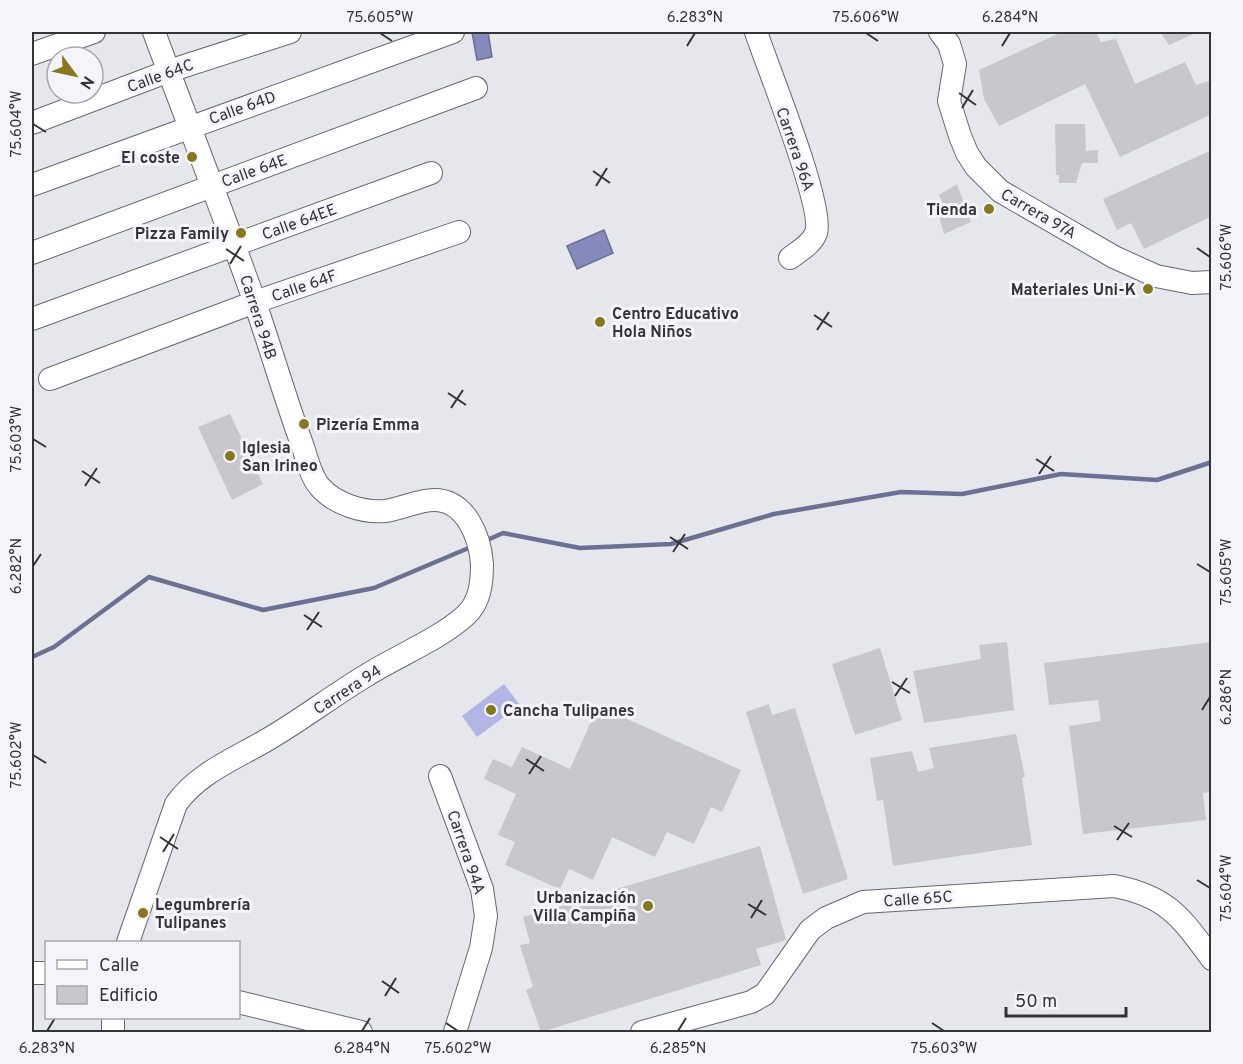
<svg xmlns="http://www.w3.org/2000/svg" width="1243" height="1064" font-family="Overpass,sans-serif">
  <rect width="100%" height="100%" fill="#e6e7ed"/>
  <polygon fill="#b1b6e7" points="504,684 520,705 477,737 462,716"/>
  <g fill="#8589bb" stroke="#6c7093" stroke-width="1.5">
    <polygon points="472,32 488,32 492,57 477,60"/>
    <polygon points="604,230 613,253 577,269 567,246"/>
  </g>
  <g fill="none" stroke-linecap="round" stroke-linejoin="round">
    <g stroke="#6c7093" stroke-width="4.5">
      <polyline points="485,541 503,533 580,548 671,544 774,514 901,492 962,494 1061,474 1157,480 1212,462"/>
      <polyline points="32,657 54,647 149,577 263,610 374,588 471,547"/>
    </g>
  </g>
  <g fill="#c7c7cd">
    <polygon points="1062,32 1096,32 1101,42 1116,39 1135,84 1185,62 1196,85 1212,80 1212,114 1120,157 1085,84 999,126 984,99 979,70"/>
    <polygon points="1160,32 1198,32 1169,45"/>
    <polygon points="1055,124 1085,124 1086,151 1098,150 1098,163 1082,163 1076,183 1059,183 1059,175 1056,175"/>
    <polygon points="1212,150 1212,216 1144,249 1131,223 1117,230 1103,199"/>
    <polygon points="957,184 971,222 944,234 939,216 947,214 939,195"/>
    <polygon points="230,414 263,484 232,500 198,427"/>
    <polygon points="1007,642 1014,710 924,723 913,671 981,659 979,645"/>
    <polygon points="1212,642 1212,754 1209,754 1212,792 1203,793 1206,820 1083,834 1069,726 1101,721 1098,700 1049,705 1044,663"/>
    <polygon points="880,648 902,720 855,735 832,664"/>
    <polygon points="769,704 772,715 795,708 848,879 803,894 746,712"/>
    <polygon points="598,706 741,770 722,812 711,807 694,844 667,832 655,857 612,837 593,880 569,869 560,889 505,865 515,842 498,835 516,794 484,779 493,759 512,767 522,747 570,769"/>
    <polygon points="1016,734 1025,777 1022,778 1032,845 893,866 883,800 877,801 870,758 912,751 918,772 934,768 929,748"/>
    <polygon points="760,846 786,940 756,949 761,965 541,1032 526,990 533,987 520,945 530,943 523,917"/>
  </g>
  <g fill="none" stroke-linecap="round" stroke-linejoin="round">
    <defs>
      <g id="minor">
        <path d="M 756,32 C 767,66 825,207 816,233 C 812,244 799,251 790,258"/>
        <polyline points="940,32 949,44 955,64 949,101 960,136 967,153 976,167 1000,191 1114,257 1156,276 1192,283 1212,282"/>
        <polyline points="32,54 94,32"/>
        <polyline points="32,123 169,71 290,32"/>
        <polyline points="32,185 453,32"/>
        <polyline points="32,253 476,88"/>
        <polyline points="32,319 431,173"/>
        <polyline points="50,379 255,302 459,232"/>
        <polyline points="440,776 482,889 486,916 481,948 455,1032"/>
        <path d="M 128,942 L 176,804 C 197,774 234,759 265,741 C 300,721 332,696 367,675 C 397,656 440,639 466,615 C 480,602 482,583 482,564 C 480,537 466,500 434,500 C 418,500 401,509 385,511 C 363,513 335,504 320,487 C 311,477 307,459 303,447 C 285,398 271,349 254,300 C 222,210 187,121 154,32"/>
        <polyline points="32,973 46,973"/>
        <polyline points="238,1002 361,1032"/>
        <polyline points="113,1018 113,1032"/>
        <path d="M 642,1032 L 751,1002 L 765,994 L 810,930 L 826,918 L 863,902 L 1114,886 C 1167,896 1181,917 1212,959"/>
      </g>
    </defs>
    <use href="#minor" stroke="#68696d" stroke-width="24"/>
    <use href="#minor" stroke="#fff" stroke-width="22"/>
  </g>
  <path fill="none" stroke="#333436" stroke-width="2" d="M 380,33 L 392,41M 866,33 L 878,41M 687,46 L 695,33M 1002,46 L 1010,33M 959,93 L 976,105M 962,108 L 973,90M 33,124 L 46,132M 593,171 L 610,183M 596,186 L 607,168M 1197,248 L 1210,257M 226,249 L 244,261M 230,264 L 241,246M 814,315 L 832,327M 817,330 L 829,312M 448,393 L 466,405M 451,408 L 463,390M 33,439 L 46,447M 1036,459 L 1054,471M 82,471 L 100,483M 1039,474 L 1051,456M 85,486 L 97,468M 670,537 L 688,549M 673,552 L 685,534M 1197,564 L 1210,572M 33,566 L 41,554M 304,615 L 322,627M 307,630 L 319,612M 892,682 L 910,693M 895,696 L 907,678M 1202,710 L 1210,697M 33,755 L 46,763M 526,759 L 544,771M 529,774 L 541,756M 1114,826 L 1132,837M 160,837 L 178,849M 1117,840 L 1129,823M 163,852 L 174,834M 1197,880 L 1210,888M 748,904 L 766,915M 751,918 L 762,900M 382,981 L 399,993M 385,996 L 396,978M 446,1023 L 458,1031M 932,1023 L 944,1031M 47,1031 L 55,1018M 362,1031 L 370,1018M 678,1031 L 686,1018"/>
  <g fill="#86781c" stroke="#f4f4fa" stroke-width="2">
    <circle cx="192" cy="157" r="6"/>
    <circle cx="989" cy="209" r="6"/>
    <circle cx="241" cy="233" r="6"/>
    <circle cx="1148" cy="289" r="6"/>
    <circle cx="600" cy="322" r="6"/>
    <circle cx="304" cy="424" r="6"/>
    <circle cx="230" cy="456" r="6"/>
    <circle cx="491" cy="710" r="6"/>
    <circle cx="648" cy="906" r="6"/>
    <circle cx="143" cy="913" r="6"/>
  </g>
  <g text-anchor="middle" stroke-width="6" stroke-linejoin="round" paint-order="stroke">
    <g font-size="16" fill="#333436" stroke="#f4f4fa">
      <text transform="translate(160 75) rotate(-20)" y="6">Calle 64C</text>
      <text transform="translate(242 107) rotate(-20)" y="6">Calle 64D</text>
      <text transform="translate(796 149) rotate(71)" y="6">Carrera 96A</text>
      <text transform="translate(254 170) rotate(-20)" y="6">Calle 64E</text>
      <text transform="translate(1039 213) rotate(30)" y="6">Carrera 97A</text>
      <text transform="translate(299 221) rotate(-20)" y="6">Calle 64EE</text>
      <text transform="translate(304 285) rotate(-19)" y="6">Calle 64F</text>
      <text transform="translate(259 317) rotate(72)" y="6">Carrera 94B</text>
      <text transform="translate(347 689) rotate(-33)" y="6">Carrera 94</text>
      <text transform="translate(467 852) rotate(71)" y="6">Carrera 94A</text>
      <text transform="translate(918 898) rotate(-4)" y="6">Calle 65C</text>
    </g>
    <g font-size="16" font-weight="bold" fill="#333436" stroke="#f4f4fa" text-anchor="end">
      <text x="180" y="163">El coste</text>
      <text x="977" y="215">Tienda</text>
      <text x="229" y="239">Pizza Family</text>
      <text x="1136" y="295">Materiales Uni-K</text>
      <text x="612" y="319" text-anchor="start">Centro Educativo<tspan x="612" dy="18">Hola Niños</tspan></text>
      <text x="316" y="430" text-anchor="start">Pizería Emma</text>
      <text x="242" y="453" text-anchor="start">Iglesia<tspan x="242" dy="18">San Irineo</tspan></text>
      <text x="503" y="716" text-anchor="start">Cancha Tulipanes</text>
      <text x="636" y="903">Urbanización<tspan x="636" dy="18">Villa Campiña</tspan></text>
      <text x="155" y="910" text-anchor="start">Legumbrería<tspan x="155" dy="18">Tulipanes</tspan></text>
    </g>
  </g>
  <rect width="1243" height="1064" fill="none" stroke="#f4f4fa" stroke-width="66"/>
  <rect x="45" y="941" width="195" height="78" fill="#f4f4fa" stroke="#a7a7ac" stroke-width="1.5"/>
  <rect x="57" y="960" width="30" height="9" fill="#ffffff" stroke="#a7a7ac" stroke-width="1.5"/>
  <text x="99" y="971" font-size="18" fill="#333436">Calle</text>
  <rect x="57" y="986" width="30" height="18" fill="#c7c7cd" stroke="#a7a7ac" stroke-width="1.5"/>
  <text x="99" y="1001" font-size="18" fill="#333436">Edificio</text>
  <g transform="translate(75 75) rotate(123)"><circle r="28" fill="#f4f4fa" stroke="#a7a7ac" stroke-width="1.5"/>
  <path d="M0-4.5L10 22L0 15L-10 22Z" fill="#86781c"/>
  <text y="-9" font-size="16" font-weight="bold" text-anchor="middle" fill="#333436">N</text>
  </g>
  <path d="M1006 1007v9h120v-9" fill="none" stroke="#333436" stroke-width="3"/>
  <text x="1015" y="1007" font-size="18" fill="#333436" stroke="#f4f4fa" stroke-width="4.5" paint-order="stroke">50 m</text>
  <rect x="33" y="33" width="1177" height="998" fill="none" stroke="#333436" stroke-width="2"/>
  <g font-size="15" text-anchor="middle" fill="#333436">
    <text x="380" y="22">75.605°W</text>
    <text x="695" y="22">6.283°N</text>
    <text x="866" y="22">75.606°W</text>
    <text x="1010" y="22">6.284°N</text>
    <text transform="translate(16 124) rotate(-90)" y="5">75.604°W</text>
    <text transform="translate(1226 257) rotate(-90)" y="5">75.606°W</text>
    <text transform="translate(16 439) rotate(-90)" y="5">75.603°W</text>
    <text transform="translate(16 566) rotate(-90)" y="5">6.282°N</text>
    <text transform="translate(1226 572) rotate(-90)" y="5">75.605°W</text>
    <text transform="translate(1226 697) rotate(-90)" y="5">6.286°N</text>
    <text transform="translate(16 755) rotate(-90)" y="5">75.602°W</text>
    <text transform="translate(1226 888) rotate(-90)" y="5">75.604°W</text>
    <text x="47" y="1053">6.283°N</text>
    <text x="362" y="1053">6.284°N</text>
    <text x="458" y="1053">75.602°W</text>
    <text x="678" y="1053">6.285°N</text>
    <text x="944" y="1053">75.603°W</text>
  </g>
</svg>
